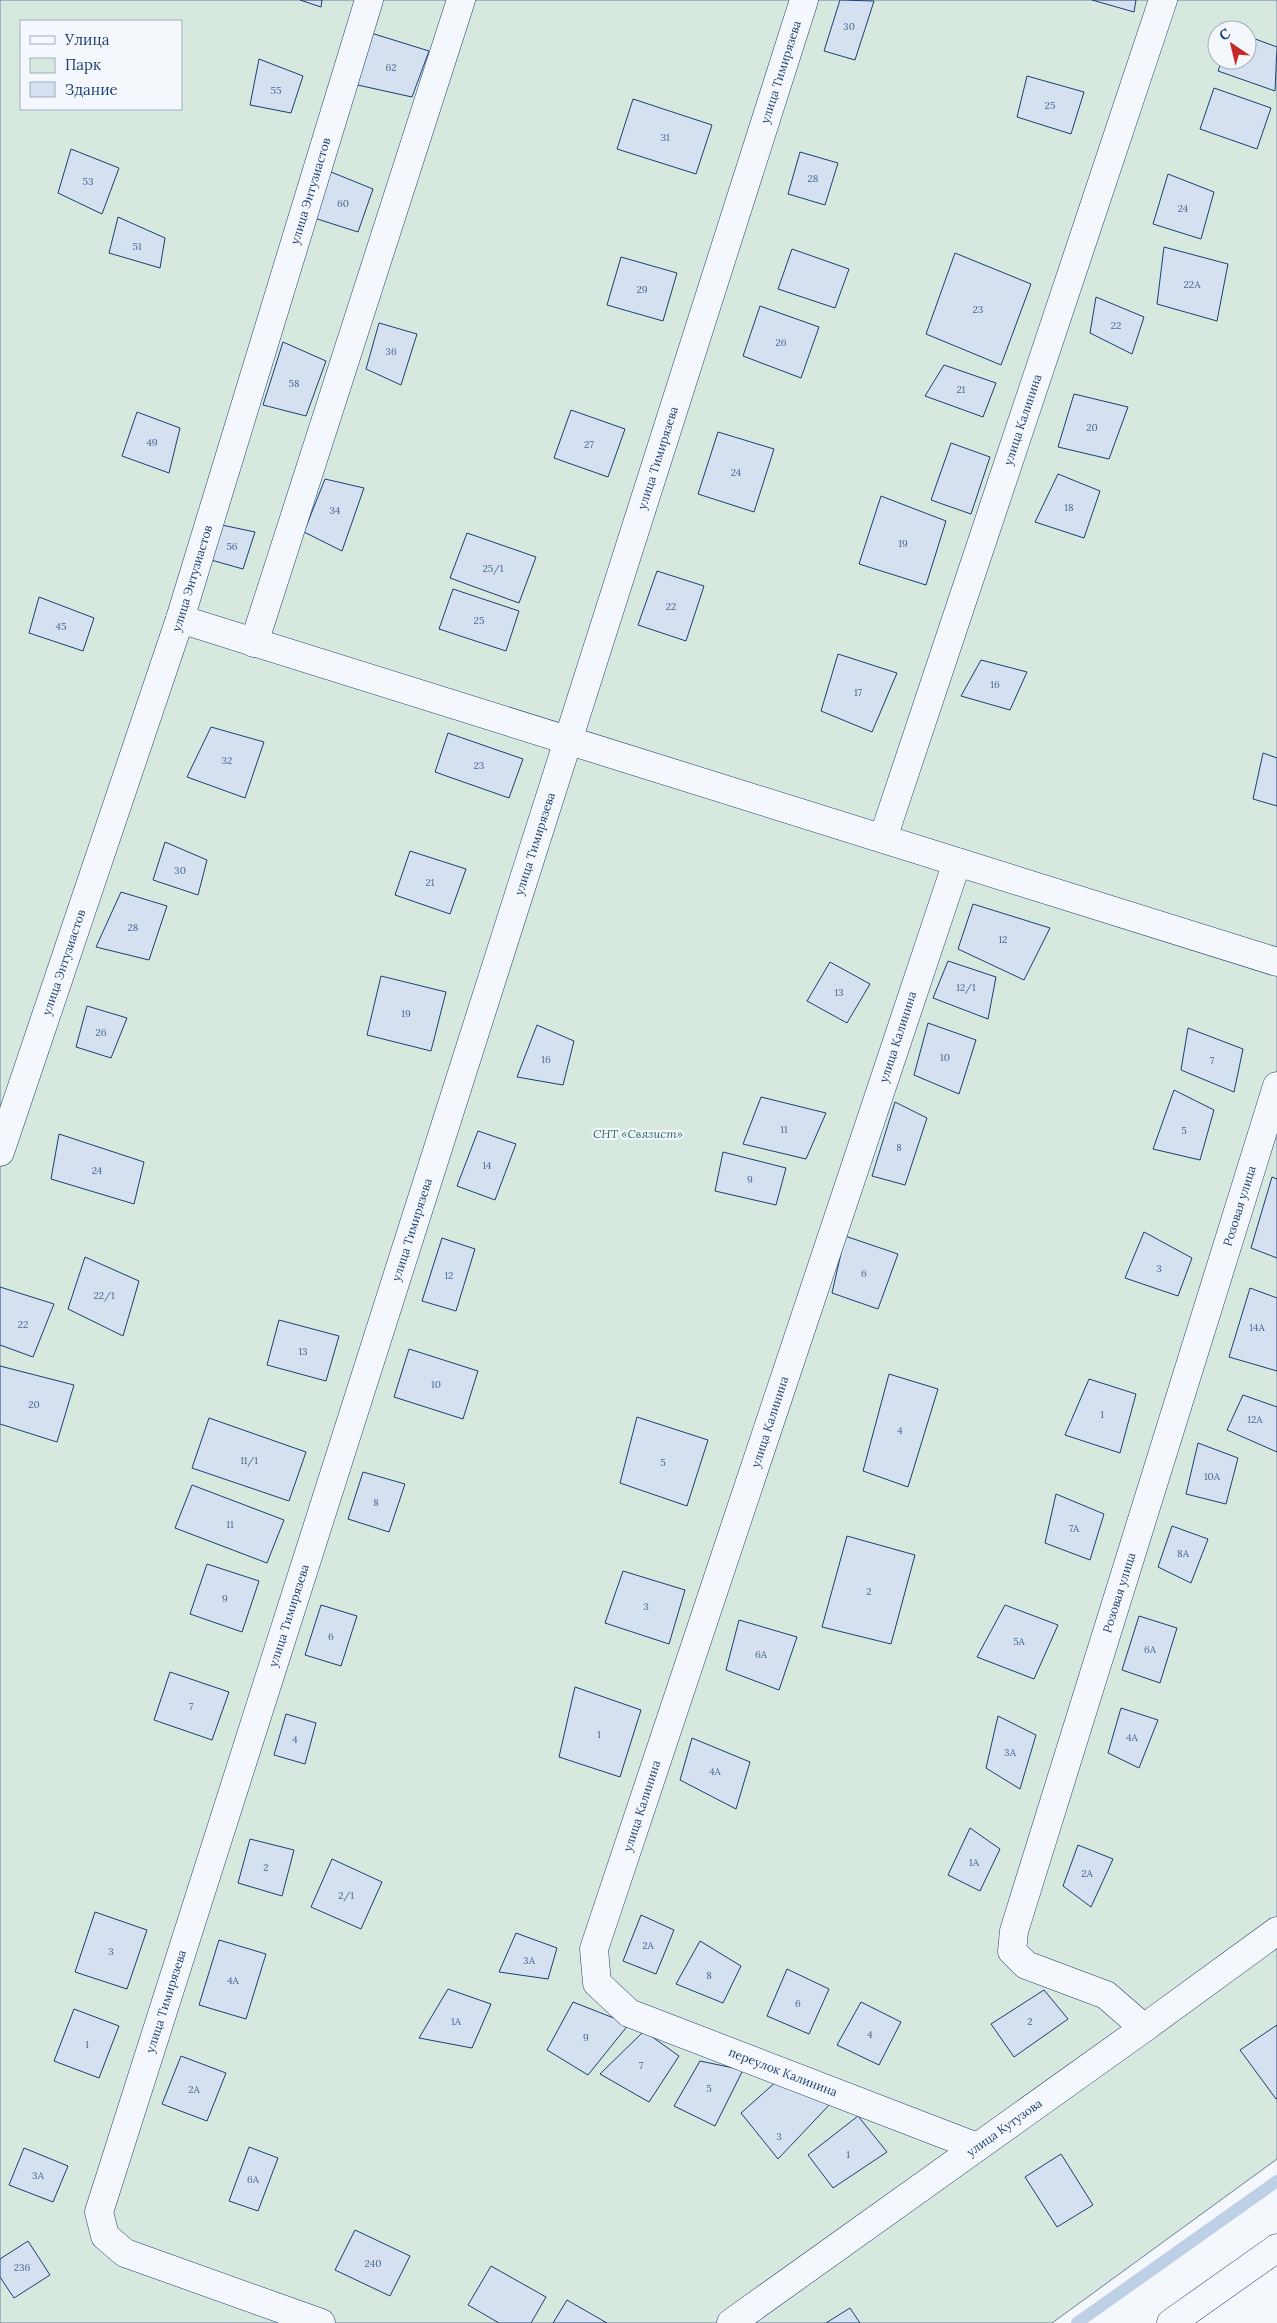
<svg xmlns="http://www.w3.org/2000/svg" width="1277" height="2323" font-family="Lora,serif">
  <rect width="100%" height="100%" fill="#f4f7fb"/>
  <path fill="#d7e8df" stroke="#687fa3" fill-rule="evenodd" d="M 0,0 L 1277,0 L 1277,2159 L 1052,2323 L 0,2323 ZM 21,21 L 181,21 L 181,109 L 21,109 ZM 1217,30 L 1247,30 L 1247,60 L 1217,60 Z"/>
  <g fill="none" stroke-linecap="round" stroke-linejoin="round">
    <polyline stroke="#bed0e5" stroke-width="12" points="1077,2323 1277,2181"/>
  </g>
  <g fill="#d5e0f0" stroke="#1d3f73">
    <polygon points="300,0 322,0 321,7"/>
    <polygon points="840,0 874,1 855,60 824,51"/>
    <polygon points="1092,0 1136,0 1134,12"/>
    <polygon points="371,33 429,51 412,97 353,84"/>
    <polygon points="1247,36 1277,47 1275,91 1218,71 1222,60 1247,60"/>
    <polygon points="259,59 303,76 291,113 250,105"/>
    <polygon points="1027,76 1084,92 1071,134 1017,117"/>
    <polygon points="1214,88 1271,108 1257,149 1200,129"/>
    <polygon points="633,99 712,125 696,174 617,149"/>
    <polygon points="71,149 119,168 102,214 58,193"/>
    <polygon points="800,152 838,163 825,205 788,194"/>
    <polygon points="331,172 373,189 358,232 311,217"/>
    <polygon points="1168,174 1214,192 1201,239 1153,224"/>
    <polygon points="118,217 165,238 160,268 109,253"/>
    <polygon points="1164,247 1228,264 1217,321 1157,304"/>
    <polygon points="792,249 849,269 835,308 778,289"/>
    <polygon points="955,253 1031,284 1001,365 926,334"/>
    <polygon points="621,257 677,273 663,321 607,305"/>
    <polygon points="1096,297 1144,317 1132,354 1090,333"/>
    <polygon points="760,306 819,327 801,378 743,356"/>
    <polygon points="379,323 417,334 401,385 366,369"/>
    <polygon points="283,342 326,361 306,416 263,405"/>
    <polygon points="944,365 996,383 983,417 925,396"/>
    <polygon points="1074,394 1128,407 1109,459 1058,447"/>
    <polygon points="571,410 625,429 608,477 554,458"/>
    <polygon points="137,412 180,428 169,473 122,456"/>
    <polygon points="718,432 774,449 754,512 698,494"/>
    <polygon points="951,443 990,457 971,514 931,500"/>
    <polygon points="1058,474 1100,491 1084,538 1035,522"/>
    <polygon points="325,479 364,488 342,551 304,532"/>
    <polygon points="881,496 946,521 926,585 859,564"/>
    <polygon points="217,524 255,532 243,569 211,560"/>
    <polygon points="467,533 536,557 519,603 450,578"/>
    <polygon points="657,571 704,586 686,641 638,625"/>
    <polygon points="453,589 519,611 506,651 439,629"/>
    <polygon points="39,597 94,618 83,651 29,633"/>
    <polygon points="838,654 897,673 872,732 821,711"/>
    <polygon points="981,660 1027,672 1010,710 961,696"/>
    <polygon points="211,727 264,742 245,798 187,777"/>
    <polygon points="448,733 523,759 509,798 435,772"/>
    <polygon points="1263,753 1277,758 1277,806 1253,799"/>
    <polygon points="165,842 207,860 198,895 153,880"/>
    <polygon points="410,851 466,869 450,914 395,895"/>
    <polygon points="121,892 167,906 149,960 96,947"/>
    <polygon points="973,904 1050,928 1024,980 958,949"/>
    <polygon points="948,961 996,977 988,1019 933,998"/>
    <polygon points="830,962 870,984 847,1023 807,1001"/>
    <polygon points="381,976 446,992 431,1051 367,1035"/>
    <polygon points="87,1006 127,1018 111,1058 76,1047"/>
    <polygon points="928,1023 976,1040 959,1094 914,1075"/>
    <polygon points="537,1025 574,1041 563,1085 517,1077"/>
    <polygon points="1188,1028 1243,1049 1234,1092 1181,1070"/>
    <polygon points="1174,1090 1214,1110 1200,1160 1153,1149"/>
    <polygon points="761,1097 826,1113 806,1159 743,1144"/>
    <polygon points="895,1102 927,1118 905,1185 872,1176"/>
    <polygon points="478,1131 516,1144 495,1200 457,1186"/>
    <polygon points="59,1134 144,1162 134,1204 51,1179"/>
    <polygon points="723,1152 786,1168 776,1205 715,1191"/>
    <polygon points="1272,1177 1277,1179 1277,1258 1251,1248"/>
    <polygon points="1144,1232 1192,1258 1178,1296 1125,1278"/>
    <polygon points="845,1236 898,1254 878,1309 832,1293"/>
    <polygon points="442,1238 475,1249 456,1311 422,1301"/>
    <polygon points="85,1257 139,1281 123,1336 68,1309"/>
    <polygon points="0,1287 54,1304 33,1357 0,1345"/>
    <polygon points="1250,1288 1277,1298 1277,1371 1229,1357"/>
    <polygon points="279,1320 339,1336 326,1381 267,1365"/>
    <polygon points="409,1349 478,1371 463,1419 394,1397"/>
    <polygon points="0,1366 74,1385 57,1442 0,1424"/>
    <polygon points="889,1374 938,1389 908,1487 863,1471"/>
    <polygon points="1089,1379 1136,1394 1120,1453 1065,1435"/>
    <polygon points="1243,1395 1277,1407 1277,1452 1227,1430"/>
    <polygon points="637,1417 708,1440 687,1506 620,1483"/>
    <polygon points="209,1418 306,1452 289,1501 192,1468"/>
    <polygon points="1198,1443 1238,1458 1226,1504 1186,1494"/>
    <polygon points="363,1472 405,1484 389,1532 348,1519"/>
    <polygon points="192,1485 284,1520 267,1563 175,1528"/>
    <polygon points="1056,1494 1104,1514 1090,1560 1045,1543"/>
    <polygon points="1172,1526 1208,1539 1191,1583 1158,1567"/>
    <polygon points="847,1536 915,1555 891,1644 822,1627"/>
    <polygon points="207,1564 259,1581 242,1632 190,1614"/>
    <polygon points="623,1571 685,1590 669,1644 605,1623"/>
    <polygon points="321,1605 357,1616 341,1666 305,1655"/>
    <polygon points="1005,1605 1058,1625 1034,1679 977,1657"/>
    <polygon points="1139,1616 1177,1628 1160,1683 1122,1670"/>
    <polygon points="739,1620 797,1637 779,1690 726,1670"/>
    <polygon points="170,1672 229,1692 212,1740 154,1720"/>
    <polygon points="575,1687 641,1710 620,1777 559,1757"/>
    <polygon points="1121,1708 1158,1720 1139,1768 1108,1753"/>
    <polygon points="286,1714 316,1723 305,1764 274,1755"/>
    <polygon points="998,1716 1036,1735 1020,1789 986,1768"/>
    <polygon points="692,1738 750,1762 736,1809 680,1780"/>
    <polygon points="970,1828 1000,1849 980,1891 948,1875"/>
    <polygon points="250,1839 294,1850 282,1896 238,1883"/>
    <polygon points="1078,1845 1113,1859 1091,1907 1063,1886"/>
    <polygon points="332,1859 382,1882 361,1929 311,1907"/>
    <polygon points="95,1912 147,1930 127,1989 75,1972"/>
    <polygon points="641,1915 674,1930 656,1974 623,1961"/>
    <polygon points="516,1933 557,1948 548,1979 499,1972"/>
    <polygon points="219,1940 266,1954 246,2019 199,2005"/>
    <polygon points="700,1941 741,1966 723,2003 676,1984"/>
    <polygon points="787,1969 829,1989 809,2034 767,2016"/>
    <polygon points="448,1989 491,2004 472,2048 419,2038"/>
    <polygon points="1044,1990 1068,2019 1014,2057 991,2024"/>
    <polygon points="573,2002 629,2024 588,2075 547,2050"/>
    <polygon points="861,2002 901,2022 879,2065 837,2045"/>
    <polygon points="74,2009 119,2026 99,2078 54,2061"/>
    <polygon points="1277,2025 1277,2098 1276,2099 1240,2050"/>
    <polygon points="644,2031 679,2056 649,2102 600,2074"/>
    <polygon points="181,2056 226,2073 207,2121 162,2104"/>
    <polygon points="700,2061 743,2070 715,2126 674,2106"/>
    <polygon points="778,2080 832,2102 778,2159 741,2113"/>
    <polygon points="858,2116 887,2152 833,2188 808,2155"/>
    <polygon points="249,2147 278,2158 258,2211 229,2201"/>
    <polygon points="24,2148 68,2166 53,2202 9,2185"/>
    <polygon points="1061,2154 1093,2205 1057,2227 1025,2177"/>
    <polygon points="355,2230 410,2256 390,2296 335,2270"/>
    <polygon points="28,2241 50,2275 14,2298 0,2277 0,2259"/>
    <polygon points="491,2266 546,2297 531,2323 499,2323 468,2305"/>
    <polygon points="567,2300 607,2323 553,2323"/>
    <polygon points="850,2308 860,2323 826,2323"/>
  </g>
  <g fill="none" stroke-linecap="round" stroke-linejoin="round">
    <defs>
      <g id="minor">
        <polyline points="180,619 1277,962"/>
        <polyline points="254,643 461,0"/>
        <path id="s1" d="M 883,838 L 1163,0"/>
        <path id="s2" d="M 957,862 L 594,1949 L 597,1983 L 629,2013 L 977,2147"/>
        <path id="s3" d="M 0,1152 L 180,619 L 369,0"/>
        <path id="s4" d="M 1144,2028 L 1106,1995 L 1026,1965 L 1012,1951 L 1014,1931 L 1277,1086"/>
        <path id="s5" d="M 321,2323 L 125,2253 L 105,2236 L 99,2212 L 804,0"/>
        <path id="s6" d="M 731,2323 L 1144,2028 L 1277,1931"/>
        <polyline points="1171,2323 1277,2248"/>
      </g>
    </defs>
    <use href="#minor" stroke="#1d3f73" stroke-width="29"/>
    <use href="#minor" stroke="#f4f7fb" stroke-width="28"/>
  </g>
  <g text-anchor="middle" stroke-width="4" stroke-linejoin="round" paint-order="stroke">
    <g font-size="10" fill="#4b6792">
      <text x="849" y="30">30</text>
      <text x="391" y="71">62</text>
      <text x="276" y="94">55</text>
      <text x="1050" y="109">25</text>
      <text x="665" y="141">31</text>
      <text x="813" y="182">28</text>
      <text x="88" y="185">53</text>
      <text x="343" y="207">60</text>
      <text x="1183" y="212">24</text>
      <text x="137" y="250">51</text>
      <text x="1192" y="288">22А</text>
      <text x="642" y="293">29</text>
      <text x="978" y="313">23</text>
      <text x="1116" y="329">22</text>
      <text x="781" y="346">26</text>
      <text x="391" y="355">36</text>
      <text x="294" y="387">58</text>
      <text x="961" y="393">21</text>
      <text x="1092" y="431">20</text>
      <text x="152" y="446">49</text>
      <text x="589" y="448">27</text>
      <text x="736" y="476">24</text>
      <text x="1069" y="511">18</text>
      <text x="335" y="514">34</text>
      <text x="903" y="547">19</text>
      <text x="232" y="550">56</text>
      <text x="493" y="572">25/1</text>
      <text x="671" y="610">22</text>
      <text x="479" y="624">25</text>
      <text x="61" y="630">45</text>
      <text x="995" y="688">16</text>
      <text x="858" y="696">17</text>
      <text x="227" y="764">32</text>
      <text x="479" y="769">23</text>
      <text x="180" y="874">30</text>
      <text x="430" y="886">21</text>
      <text x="133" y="931">28</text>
      <text x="1003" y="943">12</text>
      <text x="966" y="991">12/1</text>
      <text x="839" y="996">13</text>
      <text x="406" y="1017">19</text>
      <text x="101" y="1036">26</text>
      <text x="945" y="1061">10</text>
      <text x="546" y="1063">16</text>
      <text x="1212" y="1064">7</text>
      <text x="784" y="1133">11</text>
      <text x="1184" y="1134">5</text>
      <text x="899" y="1151">8</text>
      <text x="487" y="1169">14</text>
      <text x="97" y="1174">24</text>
      <text x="750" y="1183">9</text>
      <text x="1159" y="1272">3</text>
      <text x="864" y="1277">6</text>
      <text x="449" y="1279">12</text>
      <text x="104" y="1299">22/1</text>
      <text x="23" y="1328">22</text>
      <text x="1257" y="1331">14А</text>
      <text x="303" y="1355">13</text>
      <text x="436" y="1388">10</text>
      <text x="34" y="1408">20</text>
      <text x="1102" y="1418">1</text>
      <text x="1255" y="1423">12А</text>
      <text x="900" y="1434">4</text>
      <text x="249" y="1464">11/1</text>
      <text x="663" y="1466">5</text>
      <text x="1212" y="1480">10А</text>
      <text x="376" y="1506">8</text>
      <text x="230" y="1528">11</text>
      <text x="1074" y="1532">7А</text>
      <text x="1183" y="1557">8А</text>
      <text x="869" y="1595">2</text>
      <text x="225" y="1602">9</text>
      <text x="646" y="1610">3</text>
      <text x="331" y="1640">6</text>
      <text x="1019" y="1645">5А</text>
      <text x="1150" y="1653">6А</text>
      <text x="761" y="1658">6А</text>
      <text x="191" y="1710">7</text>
      <text x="599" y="1738">1</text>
      <text x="1132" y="1741">4А</text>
      <text x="295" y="1743">4</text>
      <text x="1010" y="1756">3А</text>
      <text x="715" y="1775">4А</text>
      <text x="974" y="1866">1А</text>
      <text x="266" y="1871">2</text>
      <text x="1087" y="1877">2А</text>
      <text x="346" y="1899">2/1</text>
      <text x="648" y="1949">2А</text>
      <text x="111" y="1955">3</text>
      <text x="529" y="1964">3А</text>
      <text x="709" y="1979">8</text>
      <text x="233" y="1984">4А</text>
      <text x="798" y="2007">6</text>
      <text x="456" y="2025">1А</text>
      <text x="1030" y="2025">2</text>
      <text x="870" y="2038">4</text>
      <text x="586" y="2041">9</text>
      <text x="87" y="2048">1</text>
      <text x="641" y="2069">7</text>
      <text x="709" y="2092">5</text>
      <text x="194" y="2093">2А</text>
      <text x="779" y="2140">3</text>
      <text x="848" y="2158">1</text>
      <text x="38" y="2179">3А</text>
      <text x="253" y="2183">6А</text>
      <text x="373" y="2267">240</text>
      <text x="22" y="2271">236</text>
    </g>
    <g font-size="12" fill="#1d3f73" stroke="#f4f7fb">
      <text dy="4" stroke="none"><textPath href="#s5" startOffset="2505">улица Тимирязева</textPath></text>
      <text dy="4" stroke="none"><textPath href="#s3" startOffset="1010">улица Энтузиастов</textPath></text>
      <text dy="4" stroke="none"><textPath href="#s1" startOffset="441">улица Калинина</textPath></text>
      <text dy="4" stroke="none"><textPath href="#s5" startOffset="2100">улица Тимирязева</textPath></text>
      <text dy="4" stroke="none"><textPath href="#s3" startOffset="605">улица Энтузиастов</textPath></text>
      <text dy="4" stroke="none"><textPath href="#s5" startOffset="1695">улица Тимирязева</textPath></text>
      <text dy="4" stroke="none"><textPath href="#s3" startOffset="200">улица Энтузиастов</textPath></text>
      <text transform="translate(898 1037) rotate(-72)" y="4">улица Калинина</text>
      <text dy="4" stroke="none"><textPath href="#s4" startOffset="935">Розовая улица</textPath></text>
      <text dy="4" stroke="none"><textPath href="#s5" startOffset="1290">улица Тимирязева</textPath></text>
      <text transform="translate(770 1422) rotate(-72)" y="4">улица Калинина</text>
      <text dy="4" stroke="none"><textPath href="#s4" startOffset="530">Розовая улица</textPath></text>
      <text dy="4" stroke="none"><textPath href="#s5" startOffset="885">улица Тимирязева</textPath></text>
      <text transform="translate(642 1806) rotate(-72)" y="4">улица Калинина</text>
      <text dy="4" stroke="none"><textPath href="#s5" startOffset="480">улица Тимирязева</textPath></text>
      <text dy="4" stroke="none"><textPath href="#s2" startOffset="1389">переулок Калинина</textPath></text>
      <text dy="4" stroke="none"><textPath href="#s6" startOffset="336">улица Кутузова</textPath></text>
    </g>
    <g font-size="12" font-style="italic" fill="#2c6c60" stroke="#f4f7fb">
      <text x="638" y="1138">СНТ «Связист»</text>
    </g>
  </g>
  <rect x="20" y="20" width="162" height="90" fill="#f4f7fb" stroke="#9eadc5"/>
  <rect x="30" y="36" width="25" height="8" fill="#f4f7fb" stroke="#9eadc5"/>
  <text x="65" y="45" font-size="15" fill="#1d3f73">Улица</text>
  <rect x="30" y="58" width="25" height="15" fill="#d7e8df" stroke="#9eadc5"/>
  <text x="65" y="70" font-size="15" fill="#1d3f73">Парк</text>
  <rect x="30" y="82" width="25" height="15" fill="#d5e0f0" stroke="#9eadc5"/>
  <text x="65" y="95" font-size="15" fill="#1d3f73">Здание</text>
  <g transform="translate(1232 45) rotate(325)"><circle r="24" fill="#f4f7fb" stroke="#9eadc5"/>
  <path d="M0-4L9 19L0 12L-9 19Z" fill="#c62828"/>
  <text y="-8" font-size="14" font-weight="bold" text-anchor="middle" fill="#1d3f73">С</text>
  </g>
</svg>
